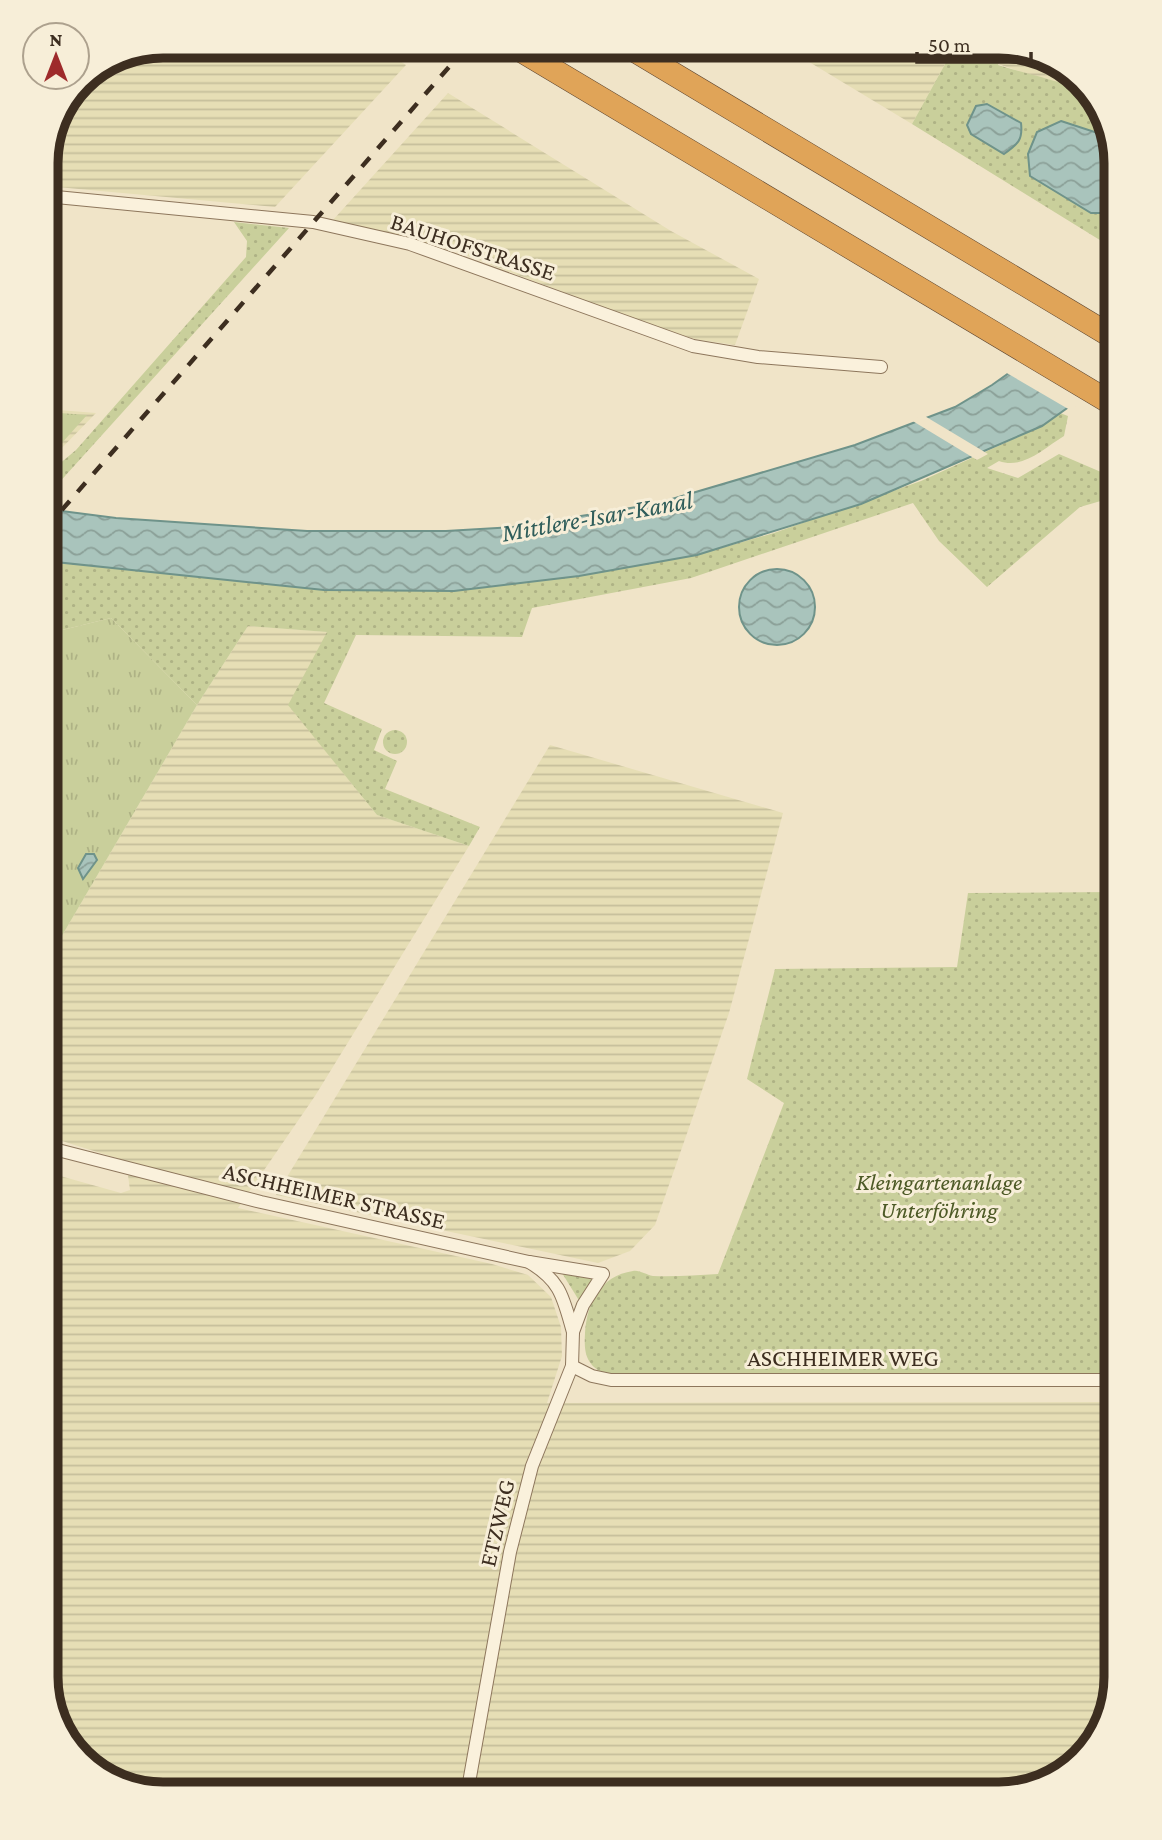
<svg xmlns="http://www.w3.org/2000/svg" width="1162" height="1840" font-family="'Crimson Pro',serif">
  <defs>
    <pattern id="farmland-rules" width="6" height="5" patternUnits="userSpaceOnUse" patternTransform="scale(1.75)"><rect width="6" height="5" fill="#e6deb5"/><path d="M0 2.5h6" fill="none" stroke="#c6bf9b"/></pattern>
    <pattern id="grass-dots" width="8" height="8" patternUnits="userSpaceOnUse" patternTransform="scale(1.75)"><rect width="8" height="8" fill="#c9cf9b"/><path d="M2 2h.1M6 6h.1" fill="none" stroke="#aeb285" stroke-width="1.8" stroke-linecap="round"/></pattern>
    <pattern id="park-tufts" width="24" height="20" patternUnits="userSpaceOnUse" patternTransform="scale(1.75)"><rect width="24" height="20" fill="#c9cf9b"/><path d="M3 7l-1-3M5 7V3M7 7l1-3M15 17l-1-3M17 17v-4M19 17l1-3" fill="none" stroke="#aeb285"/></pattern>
    <pattern id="water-waves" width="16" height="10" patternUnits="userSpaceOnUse" patternTransform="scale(1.75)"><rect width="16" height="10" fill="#a9c4bc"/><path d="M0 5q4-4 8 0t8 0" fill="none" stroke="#8ba098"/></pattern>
  </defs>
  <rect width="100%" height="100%" fill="#f0e4c8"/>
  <g fill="url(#farmland-rules)">
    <polygon points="955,46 912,124 786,48"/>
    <polygon points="1010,46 1065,65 1091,95 998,64"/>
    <polygon points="386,52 406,65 275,207 46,186 46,155 80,79 118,54"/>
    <polygon points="448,93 671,231 759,279 735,345 694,339 636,320 452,250 333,220"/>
    <polygon points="46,409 96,413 54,456 46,458"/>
    <polygon points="248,626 328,632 289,705 377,815 469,846 315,1096 238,1208 492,1264 528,1275 551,1297 561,1327 562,1356 547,1403 1116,1402 1116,1678 1097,1742 1052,1782 1000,1794 155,1794 98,1775 58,1730 46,1678 46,1172 121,1193 130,1190 126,1161 46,1136 46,963 197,705"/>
    <polygon points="550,745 783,813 729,1013 655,1225 630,1251 598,1263 276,1195"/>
  </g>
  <g fill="url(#grass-dots)">
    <path d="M 955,46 L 1009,46 L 998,65 C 1020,72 1074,84 1090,95 C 1124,116 1116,214 1116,250 L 912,124 Z"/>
    <polygon points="234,222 289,228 56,486 46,484 46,471 58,465 76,450 246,257 247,241"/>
    <path d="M 1060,413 L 1068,416 L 1064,436 C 1044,448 1023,470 999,461 L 987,468 L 1018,478 L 1059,454 L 1108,475 L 1116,484 L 1116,501 L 1111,498 L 1080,507 L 987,587 L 939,541 L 913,503 L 691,578 L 532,608 L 522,637 L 356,635 L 324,703 L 382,729 L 374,750 L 397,761 L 385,789 L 480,827 L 469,846 L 377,815 L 288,705 L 327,632 L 248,626 L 197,705 L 111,618 L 46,634 L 46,561 L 324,590 L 454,591 L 579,576 L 697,555 L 774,533 L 921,481 L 1042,426 Z"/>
    <circle cx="395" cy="742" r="12"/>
    <path d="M 1116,892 L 1116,1374 L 603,1373 C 585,1364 584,1351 585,1333 C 587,1303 600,1276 633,1271 C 640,1270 646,1275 653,1276 C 675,1277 697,1275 718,1274 L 784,1103 L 747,1079 L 775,969 L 957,967 L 968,893 Z"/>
    <polygon points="562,1273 592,1279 580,1302"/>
  </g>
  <g fill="url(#park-tufts)">
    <polygon points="46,412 87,415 52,454 46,455"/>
    <polygon points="111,618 197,705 46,963 46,634"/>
  </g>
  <g fill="url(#water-waves)" stroke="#6f938a" stroke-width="2">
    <path d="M 987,104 L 1021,123 C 1023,140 1018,144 1004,154 L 971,134 L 967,125 L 976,106 Z"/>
    <polygon points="1061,121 1110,137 1116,162 1114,213 1091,213 1030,176 1028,154 1037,132"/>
    <polygon points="1116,297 1116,373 1042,426 861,504 697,555 579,576 454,591 324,590 46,561 46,509 116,518 307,531 446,531 513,527 655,504 855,445 955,407 992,385"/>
    <circle cx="777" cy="607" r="38"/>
    <polygon points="86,854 94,854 97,860 83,879 78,868"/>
  </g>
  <g fill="#f0e4c8">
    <polygon points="1104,302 1116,309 1116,377 1070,410 1005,372"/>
    <polygon points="923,415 988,454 977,460 911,420"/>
  </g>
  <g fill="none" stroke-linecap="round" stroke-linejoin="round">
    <defs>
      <g id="minor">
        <polyline points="46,196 313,222 410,244 693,346 758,357 881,367"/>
        <path d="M 46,1147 L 261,1202 L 529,1262 C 561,1281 563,1297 573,1332"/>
        <polyline points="572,1366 592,1376 611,1380 1116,1380"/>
        <polyline points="467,1794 510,1552 532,1466 572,1366 573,1332 583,1305 603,1274 529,1262"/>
      </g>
      <g id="motorway">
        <polyline points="632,49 1116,339"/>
        <polyline points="520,50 1116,406"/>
      </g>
    </defs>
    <use href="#minor" stroke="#8d765c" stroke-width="14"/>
    <use href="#motorway" stroke="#5b4430" stroke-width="24"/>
    <use href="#minor" stroke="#faf1dc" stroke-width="12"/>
    <use href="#motorway" stroke="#e0a458" stroke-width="23"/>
    <polyline stroke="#3d2e20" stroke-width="4.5" stroke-dasharray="12 12" stroke-linecap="butt" points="46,528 463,51"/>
  </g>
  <g text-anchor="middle" stroke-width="6" stroke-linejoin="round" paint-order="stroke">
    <g font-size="24" fill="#3d2e20" stroke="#f7eed8">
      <text transform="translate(473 247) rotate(18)" y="8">BAUHOFSTRASSE</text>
      <text transform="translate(334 1196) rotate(13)" y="8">ASCHHEIMER STRASSE</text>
      <text x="843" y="1366">ASCHHEIMER WEG</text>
      <text transform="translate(497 1523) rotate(-77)" y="8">ETZWEG</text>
    </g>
    <g font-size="24" font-style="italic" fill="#4d5a26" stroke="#f7eed8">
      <text x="939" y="1190">Kleingartenanlage<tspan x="939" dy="28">Unterföhring</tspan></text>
    </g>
    <g font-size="26" font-style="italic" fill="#2f5d5a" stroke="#f7eed8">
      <text transform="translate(597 516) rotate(-10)" y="9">Mittlere-Isar-Kanal</text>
    </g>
  </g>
  <path d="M0 0H1162V1840H0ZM163 58H999A105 105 0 0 1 1104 163V1677A105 105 0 0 1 999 1782H163A105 105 0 0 1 58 1677V163A105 105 0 0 1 163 58Z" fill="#f7eed8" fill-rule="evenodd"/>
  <path fill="none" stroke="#3d2e20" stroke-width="9" d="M163 58H999A105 105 0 0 1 1104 163V1677A105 105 0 0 1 999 1782H163A105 105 0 0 1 58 1677V163A105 105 0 0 1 163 58Z"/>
  <g transform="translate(56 56)"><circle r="33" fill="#f7eed8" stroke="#ada18e" stroke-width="2"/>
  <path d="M0-5L12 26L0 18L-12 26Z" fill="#9e2a2b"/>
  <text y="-10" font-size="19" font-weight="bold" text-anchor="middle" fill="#3d2e20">N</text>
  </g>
  <path d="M917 52v10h114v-10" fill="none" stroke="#3d2e20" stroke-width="3.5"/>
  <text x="928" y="52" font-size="21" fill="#3d2e20" stroke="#f7eed8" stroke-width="5" paint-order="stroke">50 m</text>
</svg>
